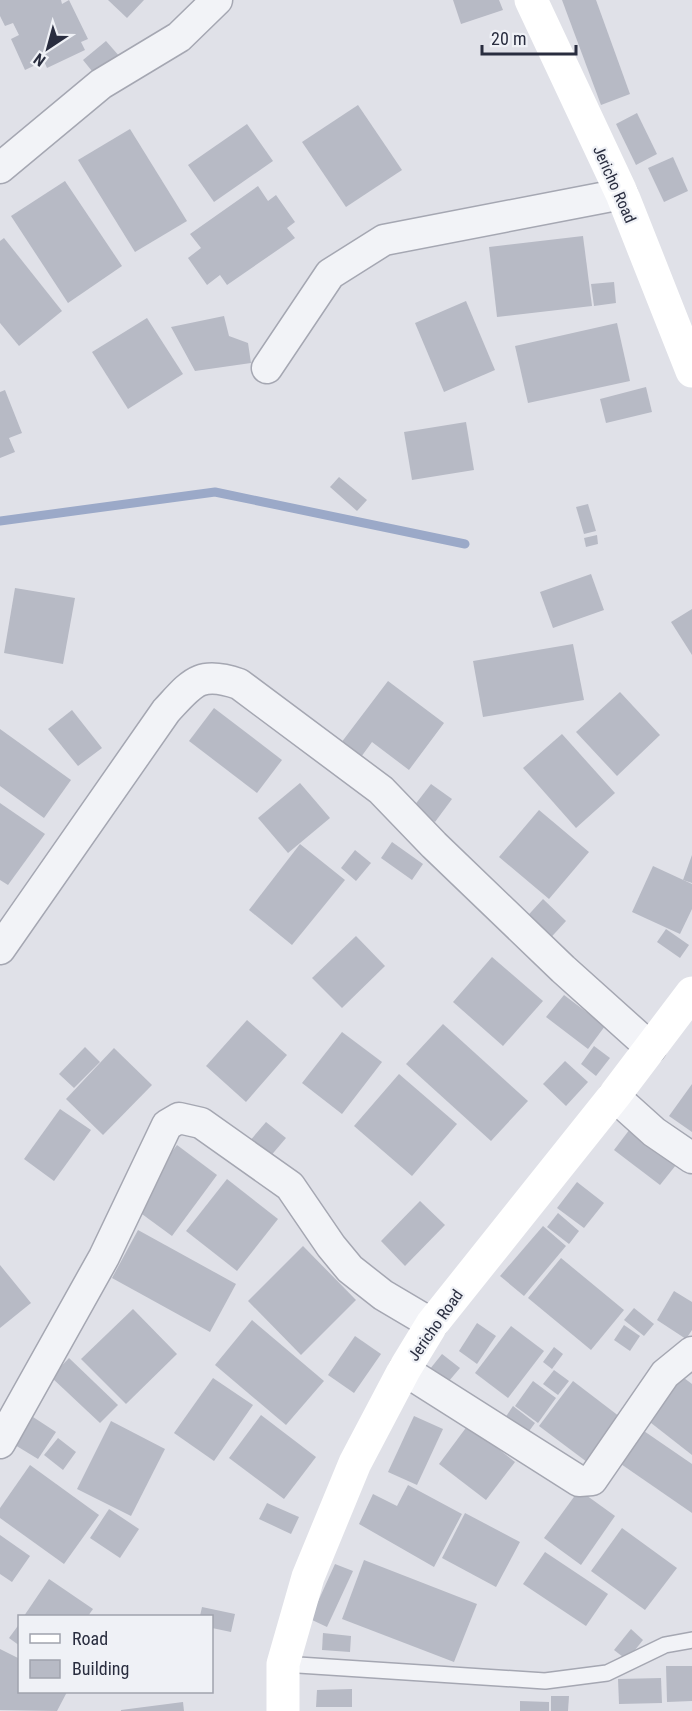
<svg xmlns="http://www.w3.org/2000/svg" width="692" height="1711" font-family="'Roboto Condensed',sans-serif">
  <rect width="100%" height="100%" fill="#e0e1e8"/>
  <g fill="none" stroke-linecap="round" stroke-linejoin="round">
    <polyline stroke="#9ba9c8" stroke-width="9" points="0,521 215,492 465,544"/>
  </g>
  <g fill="#b7bac5">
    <polygon points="0,0 61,0 62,4 69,0 88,39 81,42 85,50 47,68 44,61 25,70 11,39 19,35 13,23 5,26 0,16"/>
    <polygon points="108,0 144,0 127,18"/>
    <polygon points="453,0 499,0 503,10 461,24"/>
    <polygon points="562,0 596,0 630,94 601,105"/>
    <polygon points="106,41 120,57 96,76 83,60"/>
    <polygon points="358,105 402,170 346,207 302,142"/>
    <polygon points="637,113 657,154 636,165 616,124"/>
    <polygon points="247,124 273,161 214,202 188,165"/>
    <polygon points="130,129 187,221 135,252 78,160"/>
    <polygon points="673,157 688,191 664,202 648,168"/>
    <polygon points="65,181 122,266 68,303 11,216"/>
    <polygon points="258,186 268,201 276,195 295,222 287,228 295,238 227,285 220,275 207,285 188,258 201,248 190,234"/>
    <polygon points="583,236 592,306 497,317 489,247"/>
    <polygon points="4,238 62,311 19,346 0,323 0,241"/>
    <polygon points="614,282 616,303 594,306 591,284"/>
    <polygon points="466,301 495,370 444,392 415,323"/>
    <polygon points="224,316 229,336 248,343 251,363 195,371 171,327"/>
    <polygon points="147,318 183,374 128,409 92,352"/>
    <polygon points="617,323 630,381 528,403 515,346"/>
    <polygon points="646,387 652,412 606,423 600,399"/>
    <polygon points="5,390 22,433 9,438 15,452 0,458 0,392"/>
    <polygon points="466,422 474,470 412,480 404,432"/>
    <polygon points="339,477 367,500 357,511 330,487"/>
    <polygon points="588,504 596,531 584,534 576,507"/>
    <polygon points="597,535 598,544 586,547 584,538"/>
    <polygon points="591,574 604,610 553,628 540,592"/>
    <polygon points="15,588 75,598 63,664 4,653"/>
    <polygon points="692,609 692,655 671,622"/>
    <polygon points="573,644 584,700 483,717 473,661"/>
    <polygon points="388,681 444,723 409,770 372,742 361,757 341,743"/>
    <polygon points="620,692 660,735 617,776 576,732"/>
    <polygon points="214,708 282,760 257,793 189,741"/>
    <polygon points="72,710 102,748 78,766 48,729"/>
    <polygon points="0,729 71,780 44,818 0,786"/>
    <polygon points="562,734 615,793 576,828 523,768"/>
    <polygon points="300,783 330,818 288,853 258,818"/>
    <polygon points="431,784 452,799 435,822 414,806"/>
    <polygon points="0,803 45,834 8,885 0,880"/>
    <polygon points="539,810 589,852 549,899 499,857"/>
    <polygon points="392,842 423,864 412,880 381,858"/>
    <polygon points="300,844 345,880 292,945 249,910"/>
    <polygon points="355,850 371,863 356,881 341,868"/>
    <polygon points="692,855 692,883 683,880"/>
    <polygon points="653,866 692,884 692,909 680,934 632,912"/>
    <polygon points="543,899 566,921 545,944 521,923"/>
    <polygon points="666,929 689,945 680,958 657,942"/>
    <polygon points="356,936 385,966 342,1008 312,978"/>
    <polygon points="492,957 543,1001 503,1046 453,1002"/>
    <polygon points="564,995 605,1026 588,1049 546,1017"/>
    <polygon points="247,1020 287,1055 246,1102 206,1066"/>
    <polygon points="443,1024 528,1101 491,1141 406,1064"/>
    <polygon points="342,1032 382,1062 342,1114 302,1083"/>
    <polygon points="594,1046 610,1058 596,1076 581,1064"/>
    <polygon points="85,1047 100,1062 74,1088 59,1074"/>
    <polygon points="114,1048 152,1085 103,1135 66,1099"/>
    <polygon points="565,1061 588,1082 566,1106 543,1084"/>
    <polygon points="399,1074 457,1124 412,1176 354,1126"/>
    <polygon points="692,1084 692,1132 669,1116"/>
    <polygon points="60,1109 91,1130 54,1181 24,1159"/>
    <polygon points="266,1122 286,1138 269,1158 249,1142"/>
    <polygon points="630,1129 676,1165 660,1185 614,1150"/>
    <polygon points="177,1145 217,1175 172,1236 131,1206"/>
    <polygon points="227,1179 278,1219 237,1271 186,1231"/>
    <polygon points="577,1182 604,1203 584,1228 557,1208"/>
    <polygon points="420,1201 445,1225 405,1266 381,1241"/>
    <polygon points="558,1213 579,1231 569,1244 547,1227"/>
    <polygon points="543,1226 566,1246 524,1296 500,1276"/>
    <polygon points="138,1230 236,1284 210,1332 112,1278"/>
    <polygon points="303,1246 356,1300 301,1355 248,1301"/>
    <polygon points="561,1258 624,1310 591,1350 528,1298"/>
    <polygon points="0,1265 31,1303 0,1328"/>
    <polygon points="674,1291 692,1302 692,1330 686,1339 657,1320"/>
    <polygon points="634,1308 654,1324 644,1336 624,1320"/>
    <polygon points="133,1309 177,1354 126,1404 81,1359"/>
    <polygon points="252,1320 324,1381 286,1425 215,1365"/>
    <polygon points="477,1323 496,1336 477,1364 459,1351"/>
    <polygon points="624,1325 640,1336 630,1351 614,1340"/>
    <polygon points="511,1326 544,1351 508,1398 475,1373"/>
    <polygon points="355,1336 381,1354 354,1393 328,1375"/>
    <polygon points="554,1347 563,1354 552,1369 543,1362"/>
    <polygon points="442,1354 460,1368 443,1388 426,1374"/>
    <polygon points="69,1358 118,1405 100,1423 51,1377"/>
    <polygon points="554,1370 569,1381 558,1395 543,1384"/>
    <polygon points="680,1375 692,1384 692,1455 646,1419"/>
    <polygon points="213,1378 253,1405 214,1461 174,1433"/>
    <polygon points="533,1381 556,1398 538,1423 515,1406"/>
    <polygon points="573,1381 624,1420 591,1465 539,1426"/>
    <polygon points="513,1406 535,1423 527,1434 505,1418"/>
    <polygon points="261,1415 316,1457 284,1499 229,1458"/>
    <polygon points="414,1416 443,1429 417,1485 388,1472"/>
    <polygon points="33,1417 56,1432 38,1459 15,1445"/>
    <polygon points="111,1421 165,1449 131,1516 77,1489"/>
    <polygon points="468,1425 515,1462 486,1500 439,1464"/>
    <polygon points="641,1429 692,1464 692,1513 618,1462"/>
    <polygon points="58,1438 76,1452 63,1470 44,1455"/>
    <polygon points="30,1465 99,1515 64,1564 0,1518 0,1508"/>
    <polygon points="408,1485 462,1514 434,1567 359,1524 373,1494 397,1506"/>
    <polygon points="579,1490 615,1516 581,1565 544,1538"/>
    <polygon points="267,1503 299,1517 291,1534 259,1519"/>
    <polygon points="109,1509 139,1529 120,1558 90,1538"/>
    <polygon points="465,1513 520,1542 496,1587 442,1558"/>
    <polygon points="622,1528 677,1568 645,1610 591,1571"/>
    <polygon points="0,1535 30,1556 12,1582 0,1574"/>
    <polygon points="545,1552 608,1594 586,1626 523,1584"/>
    <polygon points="364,1560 477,1604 454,1662 342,1619"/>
    <polygon points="335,1564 353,1571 327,1627 310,1619"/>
    <polygon points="49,1579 93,1609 88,1616 24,1616"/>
    <polygon points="202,1607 235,1614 231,1632 212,1628 212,1616 200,1616"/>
    <polygon points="20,1623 20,1646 9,1638"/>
    <polygon points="631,1629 643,1640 627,1660 614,1650"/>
    <polygon points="323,1633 351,1636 350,1652 322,1650"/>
    <polygon points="0,1649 20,1659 20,1692 67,1692 57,1711 0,1710"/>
    <polygon points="666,1666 692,1666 692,1701 667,1702"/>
    <polygon points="661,1678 662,1703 619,1704 618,1679"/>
    <polygon points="352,1689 352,1707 316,1707 317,1690"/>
    <polygon points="551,1696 569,1696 568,1711 551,1711"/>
    <polygon points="520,1701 549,1702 549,1711 520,1711"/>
    <polygon points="183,1702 184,1711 121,1711 121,1710"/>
  </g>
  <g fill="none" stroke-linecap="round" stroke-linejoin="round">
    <defs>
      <polyline id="lane" points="283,1664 545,1681 607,1673 665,1645 692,1640"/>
      <g id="street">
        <polyline points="0,168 101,84 179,37 217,0"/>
        <polyline points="267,368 330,274 384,240 622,194"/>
        <path d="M 0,949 L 166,711 C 192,683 199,670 239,684 L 381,790 L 434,845 L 563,969 L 651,1048"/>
        <polyline points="614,1096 654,1132 692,1158"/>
        <polyline points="404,1370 579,1481 592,1480 665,1374 692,1352"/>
        <polyline points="0,1443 104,1257 167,1125 179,1118 201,1123 290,1186 331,1246 350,1269 383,1295 432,1324"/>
      </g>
    </defs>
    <use href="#lane" stroke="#a5a7b2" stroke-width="18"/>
    <use href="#street" stroke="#a5a7b2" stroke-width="33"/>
    <use href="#lane" stroke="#f2f3f7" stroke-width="15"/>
    <use href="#street" stroke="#f2f3f7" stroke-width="30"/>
    <g stroke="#fff" stroke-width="33">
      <polyline points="531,0 622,194 692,371"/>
      <polyline points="283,1711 283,1664 308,1577 355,1463 404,1370 432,1324 614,1096 692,993"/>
    </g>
  </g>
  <g text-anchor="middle" stroke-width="4.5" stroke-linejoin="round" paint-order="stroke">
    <g font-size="16" fill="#292d3f" stroke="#eff1f6">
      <text transform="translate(615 184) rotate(66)" y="6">Jericho Road</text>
      <text transform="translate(435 1325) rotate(-55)" y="6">Jericho Road</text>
    </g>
  </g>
  <rect x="18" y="1615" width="195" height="78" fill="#eff1f6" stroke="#a0a3ad" stroke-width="1.5"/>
  <rect x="30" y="1634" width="30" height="9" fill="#ffffff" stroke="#a0a3ad" stroke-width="1.5"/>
  <text x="72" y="1645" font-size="18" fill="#292d3f">Road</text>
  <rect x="30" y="1660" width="30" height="18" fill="#b7bac5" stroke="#a0a3ad" stroke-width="1.5"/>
  <text x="72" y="1675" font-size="18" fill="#292d3f">Building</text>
  <g transform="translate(48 48) rotate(216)" stroke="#eff1f6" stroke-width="4.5" paint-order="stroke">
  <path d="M0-4.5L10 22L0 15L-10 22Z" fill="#292d3f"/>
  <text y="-9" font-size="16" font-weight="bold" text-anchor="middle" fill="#292d3f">N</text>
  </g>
  <path d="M482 45v9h94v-9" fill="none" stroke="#292d3f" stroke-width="3"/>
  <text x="491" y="45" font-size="18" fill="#292d3f" stroke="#eff1f6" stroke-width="4.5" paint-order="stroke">20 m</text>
</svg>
